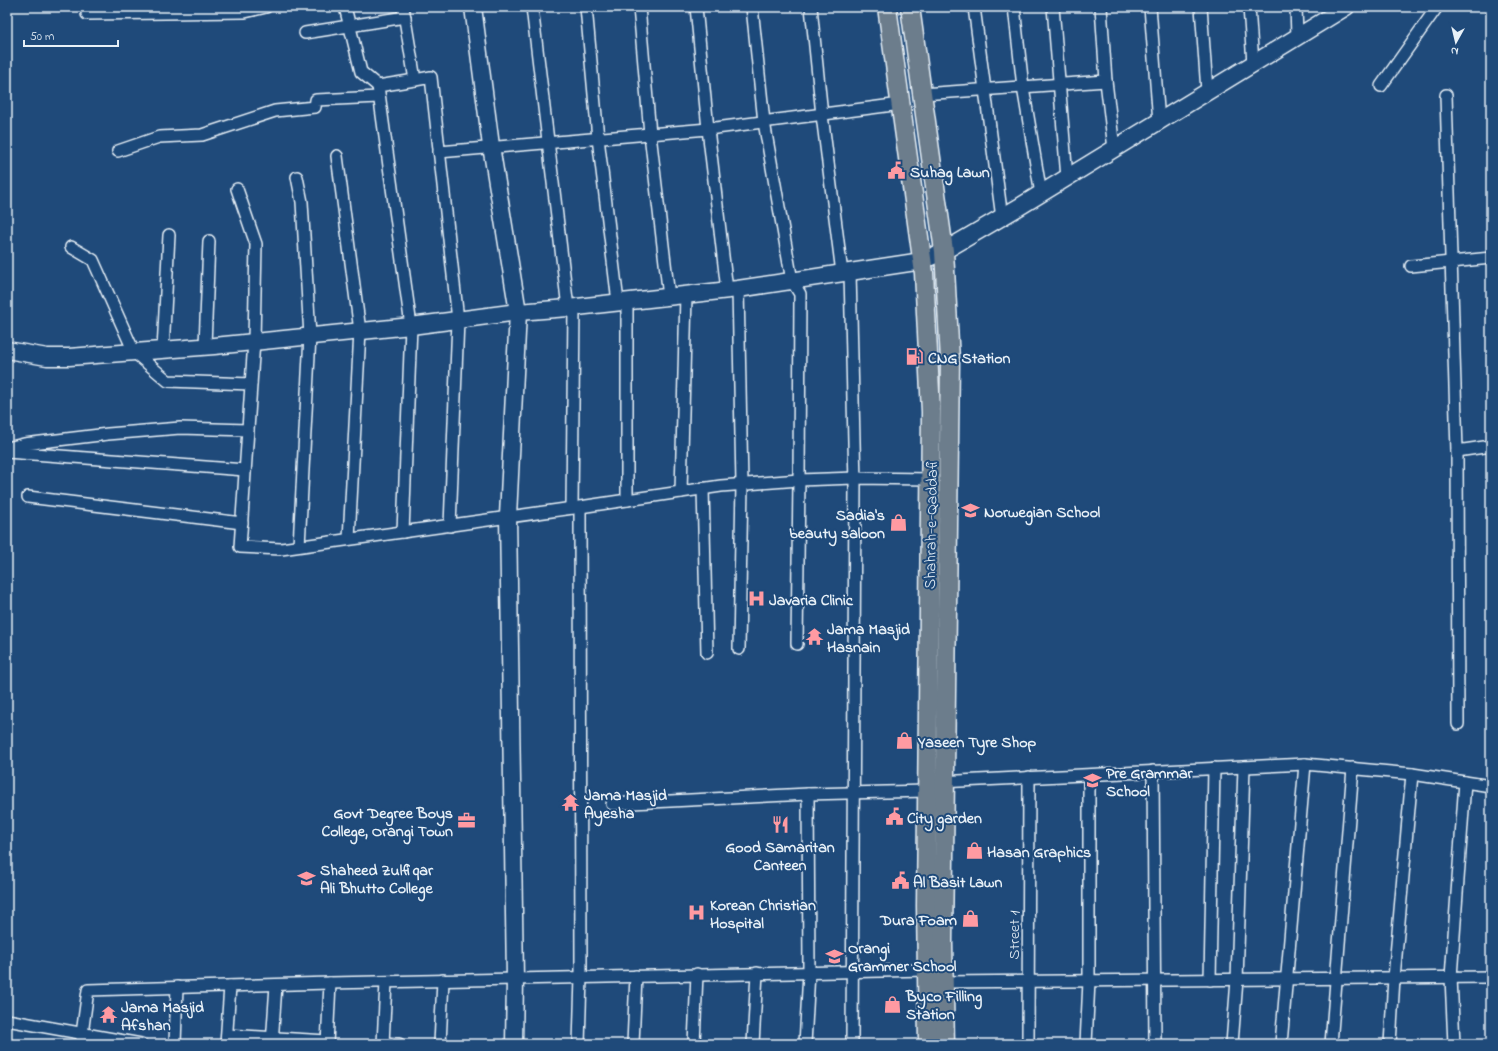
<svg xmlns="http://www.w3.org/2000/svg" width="1498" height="1051" font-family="'Indie Flower',sans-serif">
  <rect width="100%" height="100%" fill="#1f4a7a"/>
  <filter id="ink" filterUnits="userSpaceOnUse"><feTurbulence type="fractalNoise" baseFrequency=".025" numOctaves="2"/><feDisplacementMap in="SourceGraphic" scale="8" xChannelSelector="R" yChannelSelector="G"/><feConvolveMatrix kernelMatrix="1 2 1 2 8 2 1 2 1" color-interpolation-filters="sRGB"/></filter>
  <g filter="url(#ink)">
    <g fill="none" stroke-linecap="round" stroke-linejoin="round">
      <defs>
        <g id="street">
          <polyline points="345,7 361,72 378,86"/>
          <polyline points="403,7 415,80 431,77 458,320 450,526"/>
          <polyline points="532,7 568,308"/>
          <polyline points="586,7 598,138 618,302"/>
          <polyline points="639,7 650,134 669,297"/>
          <polyline points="696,7 708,129 727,290"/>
          <polyline points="752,7 764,122 792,281 800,294 799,480 797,644"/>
          <polyline points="811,7 822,115 842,273"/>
          <polyline points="974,7 1002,218"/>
          <polyline points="1014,7 1023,87 1041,194"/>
          <polyline points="1053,7 1067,178"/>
          <polyline points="1101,7 1106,81 1114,149"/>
          <polyline points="1150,7 1159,122"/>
          <polyline points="1201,7 1207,91"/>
          <polyline points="1249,7 1253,63"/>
          <polyline points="1296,7 1297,36"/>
          <polyline points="87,14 245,12 266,7"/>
          <polyline points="305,33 405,17"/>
          <polyline points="1381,86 1437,7"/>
          <polyline points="922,94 1106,81"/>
          <polyline points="1446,95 1457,451 1491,446"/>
          <polyline points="118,151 159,137 202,135 275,111 315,107 316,100 379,97"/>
          <polyline points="439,152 708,129 901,104"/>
          <polyline points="337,156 360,331 349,539"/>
          <polyline points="297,177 302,202 310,336 299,546"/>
          <polyline points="237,189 256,244 254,341 240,547 281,549 580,507 721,486 799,480 855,478 931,479"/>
          <polyline points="71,247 93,260 134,352 168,381 251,384"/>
          <polyline points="1411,266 1491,258"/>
          <polyline points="850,272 855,484 852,1044"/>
          <polyline points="738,289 742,484 739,649"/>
          <polyline points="205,346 209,241"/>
          <polyline points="163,350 169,235"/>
          <polyline points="7,448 24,444 108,434 180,428 248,430"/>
          <polyline points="1457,451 1458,724"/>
          <polyline points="7,452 245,470"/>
          <polyline points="703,488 707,653"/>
          <polyline points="681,492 686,295"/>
          <polyline points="28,497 242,523"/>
          <polyline points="627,500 627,301"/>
          <polyline points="572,508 574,307"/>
          <polyline points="403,532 411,326 378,86 415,80"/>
          <polyline points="1153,771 1155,1044"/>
          <polyline points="939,782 1305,764 1412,774 1491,786"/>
          <polyline points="612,804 808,794 926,791"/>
          <polyline points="1210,980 1214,768"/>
          <polyline points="944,982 1491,977"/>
          <polyline points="7,1020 141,1044"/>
          <polyline points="227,1035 327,1041"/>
          <polyline points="383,1043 399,1044"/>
          <polyline points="82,1044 82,1034 88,990 330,983 927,970"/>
          <polyline points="175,1044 177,987"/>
          <polyline points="226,1044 230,986"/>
          <polyline points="272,1044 276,985"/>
          <polyline points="327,1044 330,983"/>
          <polyline points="383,1044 386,982"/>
          <polyline points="440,1044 443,980"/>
          <polyline points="579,1044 581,977 580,507"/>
          <polyline points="633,1044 636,976"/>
          <polyline points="694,1044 697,974"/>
          <polyline points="753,1044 757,973"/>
          <polyline points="805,1044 809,972 808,794"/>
          <polyline points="1028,1044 1029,777"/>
          <polyline points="1086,1044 1089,981 1089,775"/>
          <polyline points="1232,1044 1237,980 1244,767"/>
          <polyline points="1281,1044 1305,764"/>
          <polyline points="1331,1044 1353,768"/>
          <polyline points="1390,1044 1394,978 1412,774"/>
          <polyline points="1454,1044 1451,977 1465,782"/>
        </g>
        <g id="secondary">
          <polyline points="473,7 491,146 518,312 508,516 515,979 514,1044"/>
          <polyline points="7,350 47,357 69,357 214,346 411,326 518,312 568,308 738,289 922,261 944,251 1019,207 1346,7"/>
        </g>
        <g id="primary">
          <polyline points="887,7 924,273 931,412 926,906 928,1044"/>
          <polyline points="910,7 944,251 950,360 943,943 945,1044"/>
        </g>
      </defs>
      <use href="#street" stroke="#e8f1f8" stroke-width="14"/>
      <use href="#secondary" stroke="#e8f1f8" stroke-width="19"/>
      <use href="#primary" stroke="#e8f1f8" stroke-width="21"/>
      <use href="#street" stroke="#1f4a7a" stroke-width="11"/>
      <use href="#secondary" stroke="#1f4a7a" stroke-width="16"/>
      <use href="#primary" stroke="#6c7d8c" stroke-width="18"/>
    </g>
  </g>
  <defs>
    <symbol id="civic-bare" viewBox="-9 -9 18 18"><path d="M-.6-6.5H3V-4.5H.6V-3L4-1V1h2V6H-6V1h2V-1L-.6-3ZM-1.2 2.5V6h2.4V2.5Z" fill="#ff9aa2" stroke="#1f4a7a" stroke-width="2.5" paint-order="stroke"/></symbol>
    <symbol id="fuel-bare" viewBox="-9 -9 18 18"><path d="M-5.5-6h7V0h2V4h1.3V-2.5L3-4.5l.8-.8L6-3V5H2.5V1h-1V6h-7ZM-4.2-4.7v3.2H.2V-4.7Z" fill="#ff9aa2" stroke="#1f4a7a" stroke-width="2.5" paint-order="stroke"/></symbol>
    <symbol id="school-bare" viewBox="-9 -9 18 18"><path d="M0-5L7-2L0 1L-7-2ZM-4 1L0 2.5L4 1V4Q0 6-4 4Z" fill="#ff9aa2" stroke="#1f4a7a" stroke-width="2.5" paint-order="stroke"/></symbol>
    <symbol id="shop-bare" viewBox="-9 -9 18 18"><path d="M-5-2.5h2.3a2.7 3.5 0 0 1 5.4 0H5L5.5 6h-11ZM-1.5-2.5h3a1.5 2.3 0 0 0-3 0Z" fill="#ff9aa2" stroke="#1f4a7a" stroke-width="2.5" paint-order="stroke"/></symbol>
    <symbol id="hospital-bare" viewBox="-9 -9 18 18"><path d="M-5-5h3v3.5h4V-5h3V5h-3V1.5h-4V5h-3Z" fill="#ff9aa2" stroke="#1f4a7a" stroke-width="2.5" paint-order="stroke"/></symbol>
    <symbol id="temple-bare" viewBox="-9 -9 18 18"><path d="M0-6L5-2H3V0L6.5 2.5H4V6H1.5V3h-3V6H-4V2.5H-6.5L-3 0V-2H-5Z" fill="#ff9aa2" stroke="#1f4a7a" stroke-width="2.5" paint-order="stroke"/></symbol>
    <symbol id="office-bare" viewBox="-9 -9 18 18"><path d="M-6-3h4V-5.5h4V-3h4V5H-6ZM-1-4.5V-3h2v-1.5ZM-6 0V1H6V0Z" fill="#ff9aa2" stroke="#1f4a7a" stroke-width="2.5" paint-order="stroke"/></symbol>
    <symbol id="restaurant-bare" viewBox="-9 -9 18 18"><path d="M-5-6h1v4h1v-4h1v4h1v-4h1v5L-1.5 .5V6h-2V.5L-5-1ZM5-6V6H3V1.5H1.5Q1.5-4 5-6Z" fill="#ff9aa2" stroke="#1f4a7a" stroke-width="2.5" paint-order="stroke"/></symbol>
    <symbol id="university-bare" viewBox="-9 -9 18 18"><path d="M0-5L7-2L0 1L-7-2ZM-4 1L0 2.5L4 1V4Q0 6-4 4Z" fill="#ff9aa2" stroke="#1f4a7a" stroke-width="2.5" paint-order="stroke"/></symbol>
  </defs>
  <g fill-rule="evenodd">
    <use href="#civic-bare" x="884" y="158" width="25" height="25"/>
    <use href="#fuel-bare" x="902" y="344" width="25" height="25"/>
    <use href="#school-bare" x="958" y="498" width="25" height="25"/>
    <use href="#shop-bare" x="886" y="510" width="25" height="25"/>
    <use href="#hospital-bare" x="744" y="586" width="25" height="25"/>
    <use href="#temple-bare" x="802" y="624" width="25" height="25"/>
    <use href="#shop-bare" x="892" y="728" width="25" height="25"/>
    <use href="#school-bare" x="1080" y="768" width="25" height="25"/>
    <use href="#temple-bare" x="558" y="790" width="25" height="25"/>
    <use href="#civic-bare" x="882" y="804" width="25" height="25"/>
    <use href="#office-bare" x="454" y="808" width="25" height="25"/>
    <use href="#restaurant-bare" x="768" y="812" width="25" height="25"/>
    <use href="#shop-bare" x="962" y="838" width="25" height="25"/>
    <use href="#university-bare" x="294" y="866" width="25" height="25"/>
    <use href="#civic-bare" x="888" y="868" width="25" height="25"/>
    <use href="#hospital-bare" x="684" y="900" width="25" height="25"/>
    <use href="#shop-bare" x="958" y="906" width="25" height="25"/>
    <use href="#school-bare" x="822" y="944" width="25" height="25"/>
    <use href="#shop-bare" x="880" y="992" width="25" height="25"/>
    <use href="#temple-bare" x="96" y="1002" width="25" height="25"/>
  </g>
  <g text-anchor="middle" stroke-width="4" stroke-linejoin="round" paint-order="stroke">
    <g font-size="16" font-weight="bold" fill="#e8f1f8" stroke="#1f4a7a" text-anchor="start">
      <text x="910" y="177">Suhag Lawn</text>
      <text x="928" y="363">CNG Station</text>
      <text x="984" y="517">Norwegian School</text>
      <text x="885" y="520" text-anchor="end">Sadia's<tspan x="885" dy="18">beauty saloon</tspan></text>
      <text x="769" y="605">Javaria Clinic</text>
      <text x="827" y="634">Jama Masjid<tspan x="827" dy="18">Hasnain</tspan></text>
      <text x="918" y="747">Yaseen Tyre Shop</text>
      <text x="1106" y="778">Pre Grammar<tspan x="1106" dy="18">School</tspan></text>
      <text x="584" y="800">Jama Masjid<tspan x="584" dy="18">Ayesha</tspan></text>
      <text x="453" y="818" text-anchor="end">Govt Degree Boys<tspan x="453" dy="18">College, Orangi Town</tspan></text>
      <text x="907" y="823">City garden</text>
      <text x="780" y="852" text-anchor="middle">Good Samaritan<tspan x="780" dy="18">Canteen</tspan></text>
      <text x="987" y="857">Hasan Graphics</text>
      <text x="320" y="875">Shaheed Zulfiqar<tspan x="320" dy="18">Ali Bhutto College</tspan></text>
      <text x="913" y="887">Al Basit Lawn</text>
      <text x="710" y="910">Korean Christian<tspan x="710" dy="18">Hospital</tspan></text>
      <text x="957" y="925" text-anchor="end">Dura Foam</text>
      <text x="848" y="953">Orangi<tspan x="848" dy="18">Grammer School</tspan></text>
      <text x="906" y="1001">Byco Filling<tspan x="906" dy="18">Station</tspan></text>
      <text x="121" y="1012">Jama Masjid<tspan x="121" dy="18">Afshan</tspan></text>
    </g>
    <g font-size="16" fill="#e8f1f8" stroke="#1f4a7a">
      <text transform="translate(930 524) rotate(-89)" y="6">Shahrah-e-Qaddafi</text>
      <text transform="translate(1013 935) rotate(-90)" y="6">Street 1</text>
    </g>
  </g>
  <rect width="1498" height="1051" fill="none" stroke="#1f4a7a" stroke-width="24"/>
  <rect x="12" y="12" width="1474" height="1027" fill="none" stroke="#e8f1f8" stroke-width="1.5" filter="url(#ink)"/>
  <g transform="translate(1456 42) rotate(188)" stroke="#1f4a7a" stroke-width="3" paint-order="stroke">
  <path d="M0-3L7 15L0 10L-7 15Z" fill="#e8f1f8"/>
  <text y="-6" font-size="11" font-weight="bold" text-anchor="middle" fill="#e8f1f8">N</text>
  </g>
  <path d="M24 40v6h94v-6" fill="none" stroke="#e8f1f8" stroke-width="2"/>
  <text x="30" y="40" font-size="12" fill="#e8f1f8" stroke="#1f4a7a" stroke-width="3" paint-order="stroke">50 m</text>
</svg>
